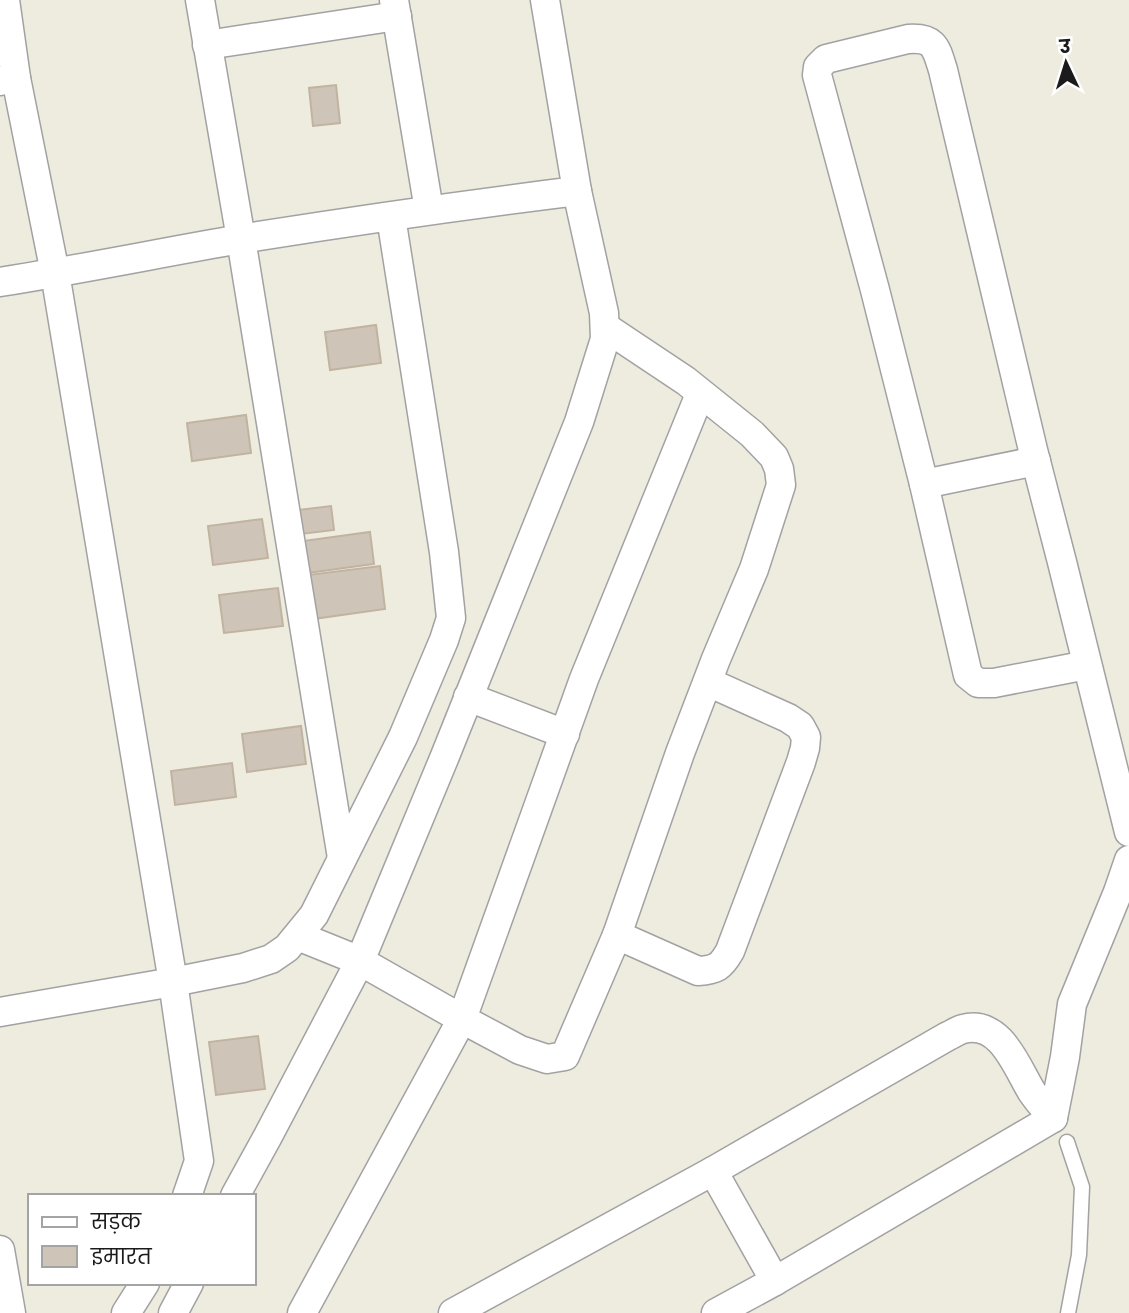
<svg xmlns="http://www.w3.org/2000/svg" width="1129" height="1313" font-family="Poppins,'Noto Sans Devanagari',sans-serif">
  <rect width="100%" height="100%" fill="#eeebdf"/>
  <g fill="#cec5b8" stroke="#c1b3a0" stroke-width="2">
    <polygon points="336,85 340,123 313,126 309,88"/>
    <polygon points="376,325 381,363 330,370 325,332"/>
    <polygon points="246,415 251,453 192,461 187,423"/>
    <polygon points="331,506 334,530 293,535 290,511"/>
    <polygon points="262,519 268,558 213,565 208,526"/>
    <polygon points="370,532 374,564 307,573 303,541"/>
    <polygon points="380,566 385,609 313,619 308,575"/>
    <polygon points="278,588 283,626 224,633 219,595"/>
    <polygon points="301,726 306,764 247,772 242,734"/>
    <polygon points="232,763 236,797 175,805 171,771"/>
    <polygon points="258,1036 265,1089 216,1095 209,1042"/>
  </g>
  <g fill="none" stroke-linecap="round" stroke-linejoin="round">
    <defs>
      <polyline id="service" points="1067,1142 1082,1187 1079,1255 1068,1313"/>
      <g id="minor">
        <polyline points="200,0 241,239 342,858"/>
        <polyline points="394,0 429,210"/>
        <polyline points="207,45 397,16"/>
        <polyline points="16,78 55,273 173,982 199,1161 187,1196"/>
        <polyline points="0,81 16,78 5,0"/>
        <path d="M 0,282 C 81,269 160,253 240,239 C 352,221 464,205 577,191 L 545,0"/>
        <polyline points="924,484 1036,461"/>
        <path d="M 1087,665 L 994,683 L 978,683 L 968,675 L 924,484 L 875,290 L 817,75 L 818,67 L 826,59 L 908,39 C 935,37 936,48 943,70 L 1033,450 L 1062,562 L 1129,832"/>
        <polyline points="468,697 565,734"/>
        <path d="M 617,935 L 698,971 C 716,970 721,967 730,951 L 801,762 L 805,748 L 806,737 L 800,726 L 788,718 L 708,682"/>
        <polyline points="298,936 360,961 445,756 579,422 605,339 604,313 577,191"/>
        <polyline points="0,1012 173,982 243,968 271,959 287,948 314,915 403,737 444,640 451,618 444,552 391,217"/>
        <polyline points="713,1171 775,1281"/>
        <polyline points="235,1196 268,1136 360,961 462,1019 520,1050 547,1059 565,1056 617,935 680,753 716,659 754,569 781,485 779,469 774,457 752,434 686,381 605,327"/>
        <polyline points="0,1250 11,1313"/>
        <polyline points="126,1313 145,1283"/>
        <polyline points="173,1313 189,1283"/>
        <polyline points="302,1313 462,1019 584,679 700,394"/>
        <path d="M 453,1313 L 713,1171 L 948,1036 C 953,1034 958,1030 963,1029 C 1001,1019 1017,1068 1032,1092 C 1038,1101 1046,1110 1053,1118"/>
        <polyline points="716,1313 775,1281 1053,1118 1065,1057 1072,1004 1118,892 1129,860"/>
      </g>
    </defs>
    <use href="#service" stroke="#a2a2a2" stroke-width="17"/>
    <use href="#minor" stroke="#a2a2a2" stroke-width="31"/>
    <use href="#service" stroke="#fff" stroke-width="14"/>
    <use href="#minor" stroke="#fff" stroke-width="28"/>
  </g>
  <rect x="28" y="1194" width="228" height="91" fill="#ffffff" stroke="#a4a4a4" stroke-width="2"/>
  <rect x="42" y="1217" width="35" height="10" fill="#ffffff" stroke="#a4a4a4" stroke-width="2"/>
  <text x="91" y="1229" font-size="21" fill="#1b1b1b">सड़क</text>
  <rect x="42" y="1246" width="35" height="21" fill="#cec5b8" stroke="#a4a4a4" stroke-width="2"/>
  <text x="91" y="1264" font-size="21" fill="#1b1b1b">इमारत</text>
  <g transform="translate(1066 63) rotate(356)" stroke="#ffffff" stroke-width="5" paint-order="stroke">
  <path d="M0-5L12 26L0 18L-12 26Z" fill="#1b1b1b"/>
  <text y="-10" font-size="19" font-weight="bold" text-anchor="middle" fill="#1b1b1b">उ</text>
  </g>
</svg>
